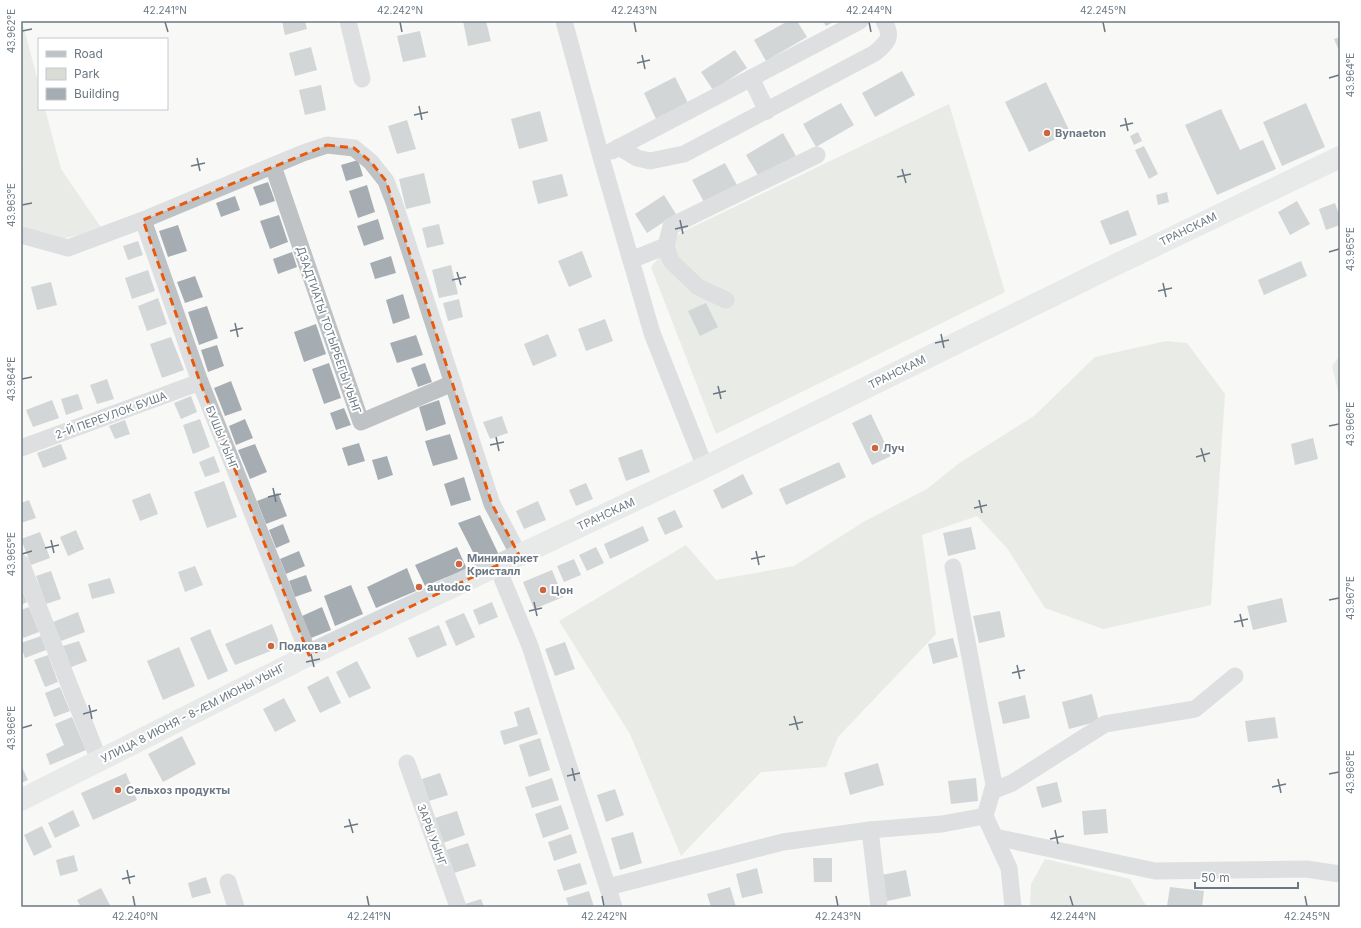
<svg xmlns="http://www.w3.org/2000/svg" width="1361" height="928" font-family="Inter,sans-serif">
  <rect width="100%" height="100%" fill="#f8f8f6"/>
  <g fill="#d8dcd5">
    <polygon points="21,21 22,21 39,85 39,109 45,109 61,169 102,229 61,239 21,228 21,169 23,167 21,160"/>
    <polygon points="949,104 1005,292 716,434 651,267 680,233"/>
    <polygon points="1166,341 1187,343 1225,394 1211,605 1103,629 1045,608 1007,548 977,516 922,535 936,634 838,737 826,767 761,772 681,856 630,734 559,621 686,545 716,580 794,566 865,521 927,489 958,464 1034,416 1095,357"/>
    <polygon points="1340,355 1340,399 1332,366"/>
    <polygon points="1045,859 1130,879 1147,907 1030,907 1031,884"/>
  </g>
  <g fill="#a6adb2">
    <polygon points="282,21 305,21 307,29 285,35"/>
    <polygon points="463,21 486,21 491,41 468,46"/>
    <polygon points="788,21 797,21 807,37 766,61 754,40"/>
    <polygon points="823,21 835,21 826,26"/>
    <polygon points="420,31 426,57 403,62 397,36"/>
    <polygon points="1340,37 1340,53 1334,39"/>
    <polygon points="311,47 317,70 295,76 289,53"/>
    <polygon points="735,50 747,68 713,90 701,72"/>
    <polygon points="902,71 915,95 875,117 862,93"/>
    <polygon points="675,77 688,103 656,119 644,93"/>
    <polygon points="1046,82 1070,132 1029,152 1005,102"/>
    <polygon points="321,85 326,110 305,115 299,90"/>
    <polygon points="841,103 854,125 816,147 803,124"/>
    <polygon points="1306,103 1325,147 1282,166 1263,122"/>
    <polygon points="1221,109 1240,150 1263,140 1276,169 1217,195 1185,125"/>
    <polygon points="540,111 548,141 519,149 511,119"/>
    <polygon points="407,120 416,149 397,154 388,126"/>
    <polygon points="1138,132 1142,141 1134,145 1130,136"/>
    <polygon points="783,133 796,156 759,177 746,155"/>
    <polygon points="1144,146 1158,174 1149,179 1135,150"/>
    <polygon points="358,160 363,176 346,181 341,165"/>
    <polygon points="725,163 737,185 704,202 692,180"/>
    <polygon points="424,173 431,203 406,209 399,179"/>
    <polygon points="562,174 568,196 538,204 532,181"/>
    <polygon points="268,182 275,201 260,206 253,187"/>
    <polygon points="367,185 375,212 358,218 349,191"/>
    <polygon points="1167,192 1169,202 1158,205 1156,195"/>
    <polygon points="664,195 676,214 647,233 635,214"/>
    <polygon points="235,196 240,210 221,217 216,203"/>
    <polygon points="1297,201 1310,224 1290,235 1278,212"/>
    <polygon points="1335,203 1340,217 1340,225 1326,230 1319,209"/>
    <polygon points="1128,210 1137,235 1110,245 1100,221"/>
    <polygon points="279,215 288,242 270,249 260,221"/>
    <polygon points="378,219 384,239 364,246 357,226"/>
    <polygon points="439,224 444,244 427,248 422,228"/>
    <polygon points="178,225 187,251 168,257 159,231"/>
    <polygon points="138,241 143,255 128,260 123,246"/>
    <polygon points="582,251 592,277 569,287 558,261"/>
    <polygon points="292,252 297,267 278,274 273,259"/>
    <polygon points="391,256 396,273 375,279 370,263"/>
    <polygon points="1301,261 1307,276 1264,295 1258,280"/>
    <polygon points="451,265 458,294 439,298 432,270"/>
    <polygon points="148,270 155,291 132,299 125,278"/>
    <polygon points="195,276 203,297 185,303 177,282"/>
    <polygon points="51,282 57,305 37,310 31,287"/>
    <polygon points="403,294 410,318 393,324 386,300"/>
    <polygon points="158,298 167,324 147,331 138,306"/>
    <polygon points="459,299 463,317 448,321 443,303"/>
    <polygon points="706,303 718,327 700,336 688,311"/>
    <polygon points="207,306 218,338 199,345 188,312"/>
    <polygon points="605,319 613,341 586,351 578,329"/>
    <polygon points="316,324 326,354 304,362 294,332"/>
    <polygon points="548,334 557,356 533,366 524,344"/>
    <polygon points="416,335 423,355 397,363 390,343"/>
    <polygon points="171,337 184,370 162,378 150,344"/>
    <polygon points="217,345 224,366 208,372 201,350"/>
    <polygon points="329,363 341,398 324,404 312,369"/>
    <polygon points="425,363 432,382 418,387 411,368"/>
    <polygon points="107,379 114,399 97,404 90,385"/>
    <polygon points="231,381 242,410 225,416 214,388"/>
    <polygon points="78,394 83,409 66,415 61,399"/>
    <polygon points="191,396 197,412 181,419 174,403"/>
    <polygon points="52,400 59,418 33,427 26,410"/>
    <polygon points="439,400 446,424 426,431 419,407"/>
    <polygon points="344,408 351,425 336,430 330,413"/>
    <polygon points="871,414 891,456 872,465 852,423"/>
    <polygon points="502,416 508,433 490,439 483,422"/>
    <polygon points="200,419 210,447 193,454 183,425"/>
    <polygon points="245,419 253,438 236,445 229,426"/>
    <polygon points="125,420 130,434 115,439 109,426"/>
    <polygon points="450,434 458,459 433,466 425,441"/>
    <polygon points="1313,438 1318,459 1295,465 1291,444"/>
    <polygon points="359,443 365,461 348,466 342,448"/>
    <polygon points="61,444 67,459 43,468 37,453"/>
    <polygon points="255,444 267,472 250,479 238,450"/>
    <polygon points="642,449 650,472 626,481 618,458"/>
    <polygon points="214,456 220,472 205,477 199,462"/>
    <polygon points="387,456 393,475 378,480 372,460"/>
    <polygon points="839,462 846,477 786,505 779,489"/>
    <polygon points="743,474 753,494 722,509 713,490"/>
    <polygon points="464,477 471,500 451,506 444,484"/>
    <polygon points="224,481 237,517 207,528 194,492"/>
    <polygon points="586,483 593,499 576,506 569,490"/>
    <polygon points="150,493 158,514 140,521 132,500"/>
    <polygon points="278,493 287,516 266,524 257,501"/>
    <polygon points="29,500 36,518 21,523 21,503"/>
    <polygon points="538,501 546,520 524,529 516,511"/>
    <polygon points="675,510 683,527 665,535 657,518"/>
    <polygon points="480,515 499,555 479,564 458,523"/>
    <polygon points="283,524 290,542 276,548 269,530"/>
    <polygon points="643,526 649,541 610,559 604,544"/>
    <polygon points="971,527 976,549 948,556 943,533"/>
    <polygon points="76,530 84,549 68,556 60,537"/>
    <polygon points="40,532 50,558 31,565 21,539"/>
    <polygon points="457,547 467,569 425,586 415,565"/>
    <polygon points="596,547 604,563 587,571 579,555"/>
    <polygon points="299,551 305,566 286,574 280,559"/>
    <polygon points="574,559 581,575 564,582 557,566"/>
    <polygon points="195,566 203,585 185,592 178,572"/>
    <polygon points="407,568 416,591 376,608 367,587"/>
    <polygon points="552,570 563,597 534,609 523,582"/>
    <polygon points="51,571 61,599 46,604 36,576"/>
    <polygon points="306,575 312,591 295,597 289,581"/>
    <polygon points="110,578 115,593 92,599 88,584"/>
    <polygon points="351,585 363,614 335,626 324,596"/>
    <polygon points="21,587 27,602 21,605"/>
    <polygon points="1282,598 1287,622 1253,630 1247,606"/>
    <polygon points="492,602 498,617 479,625 473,610"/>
    <polygon points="29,607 39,632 23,638 21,633 21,610"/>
    <polygon points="322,607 331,630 311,638 302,616"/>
    <polygon points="1000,611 1005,637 979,643 973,616"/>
    <polygon points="78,612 85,632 61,641 53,622"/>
    <polygon points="464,613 475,637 456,646 445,621"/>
    <polygon points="272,624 281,647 235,665 225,644"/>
    <polygon points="439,625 447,645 417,658 408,638"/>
    <polygon points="210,629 228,671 208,680 190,638"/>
    <polygon points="41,636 46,650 25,658 21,647 21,643"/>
    <polygon points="953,638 958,657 933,664 928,644"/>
    <polygon points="79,641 87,661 71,667 63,646"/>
    <polygon points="565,642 575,669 555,676 545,649"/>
    <polygon points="179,647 195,686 163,700 147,661"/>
    <polygon points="48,655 58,682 45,687 34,660"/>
    <polygon points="357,661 371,688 349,698 336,672"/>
    <polygon points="328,676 341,703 320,713 307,687"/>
    <polygon points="60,687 70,711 54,717 45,693"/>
    <polygon points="1092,694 1099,721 1069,729 1062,702"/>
    <polygon points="1025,695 1030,718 1003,724 998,702"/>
    <polygon points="284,698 296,721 275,732 263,709"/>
    <polygon points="529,707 538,734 504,745 500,731 518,726 514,712"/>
    <polygon points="72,717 86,750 50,765 46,754 64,745 55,724"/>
    <polygon points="1275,717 1278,738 1248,742 1245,721"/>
    <polygon points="182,736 196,764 163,782 148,754"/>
    <polygon points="540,738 550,770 529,777 519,745"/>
    <polygon points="878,763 884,785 850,795 844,773"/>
    <polygon points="21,765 28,780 21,783"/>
    <polygon points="126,773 137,800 93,820 81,793"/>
    <polygon points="440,773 448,795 429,801 422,779"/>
    <polygon points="552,778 559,800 532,808 525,787"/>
    <polygon points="976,778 978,801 951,804 948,781"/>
    <polygon points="1057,782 1062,802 1042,808 1036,787"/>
    <polygon points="615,789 624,815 606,822 597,795"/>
    <polygon points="561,805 569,829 543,838 535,814"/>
    <polygon points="1106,809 1108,833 1084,835 1082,811"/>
    <polygon points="73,810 80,826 55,838 48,823"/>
    <polygon points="457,811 465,835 443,843 435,818"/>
    <polygon points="42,826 52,847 34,856 24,835"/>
    <polygon points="633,832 642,863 620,870 611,838"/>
    <polygon points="571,834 577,853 554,861 548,842"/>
    <polygon points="468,843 476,866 454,873 446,850"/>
    <polygon points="74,855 78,871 60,876 56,860"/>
    <polygon points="813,858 832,858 832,882 814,882"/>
    <polygon points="580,863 587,884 564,891 557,870"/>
    <polygon points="757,868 763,893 742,898 736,874"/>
    <polygon points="906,870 911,896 887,901 882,875"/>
    <polygon points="206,877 211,893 192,898 188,883"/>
    <polygon points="730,887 736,907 711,907 707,894"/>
    <polygon points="1170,887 1204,891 1202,907 1167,906"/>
    <polygon points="101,888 111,907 81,907 77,900"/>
    <polygon points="589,891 594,907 569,907 566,898"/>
    <polygon points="481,899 484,907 466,907 465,904"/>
  </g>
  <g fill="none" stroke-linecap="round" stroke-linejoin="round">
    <g stroke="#bec2c5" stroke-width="17">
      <polyline points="348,21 362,79"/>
      <polyline points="564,21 601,157 652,333 705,467"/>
      <polyline points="751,78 767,111"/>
      <path d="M 619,147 L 637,158 L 650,161 L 684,154 L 875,53 C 888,42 893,37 884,21"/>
      <polyline points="612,151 860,21"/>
      <polyline points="273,166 361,422 453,383"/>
      <polyline points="143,220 200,382 309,655"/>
      <polyline points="21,235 68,248 143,220 303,153 327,145 354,148 371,162 386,181 394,202 492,504 519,555"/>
      <polyline points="631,260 666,246"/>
      <polyline points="726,300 698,287 671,261 666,246 671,226 817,155"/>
      <polyline points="21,448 200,382"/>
      <polyline points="21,563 99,760"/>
      <polyline points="497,566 530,646 614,907"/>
      <polyline points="953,567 994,785 985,816"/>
      <polyline points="407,763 458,907"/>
      <polyline points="992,791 1012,783 1105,724 1195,709 1235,676"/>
      <polyline points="870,830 879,907"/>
      <polyline points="995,837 1155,871 1306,869 1340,874"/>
      <polyline points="228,882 236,907"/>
      <polyline points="608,887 783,842 870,830 942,824 985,816 1009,868 1013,907"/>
    </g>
    <polyline stroke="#d5d9dc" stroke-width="22" points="21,800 309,655 705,467 1115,265 1340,157"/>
  </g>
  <path d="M0 0H1361V928H0ZM 327,145 L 354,148 L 371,162 L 386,181 L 492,504 L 519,555 L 309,655 L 200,382 L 143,220 Z" fill="#f8f8f6" fill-opacity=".55" fill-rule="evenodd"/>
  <path fill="none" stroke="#e8590c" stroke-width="3" stroke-dasharray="8 5" stroke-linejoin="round" d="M 327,145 L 354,148 L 371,162 L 386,181 L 492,504 L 519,555 L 309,655 L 200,382 L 143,220 Z"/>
  <path fill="none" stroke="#6b7883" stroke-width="1.5" d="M 165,22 L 168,32M 400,22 L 402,32M 634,22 L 636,32M 869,22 L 871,32M 1103,22 L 1105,32M 22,31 L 32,29M 642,55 L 645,69M 637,63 L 650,60M 1329,78 L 1339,75M 419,106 L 422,120M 414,115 L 428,112M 1125,118 L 1128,131M 1120,126 L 1133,123M 197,158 L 200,171M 191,166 L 205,163M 902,169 L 906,183M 897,177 L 911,174M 22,205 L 32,203M 680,220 L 683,234M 675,229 L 688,226M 1329,252 L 1339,249M 457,272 L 461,285M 452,280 L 466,277M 1163,283 L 1166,297M 1158,291 L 1172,288M 235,323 L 238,337M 230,331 L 243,328M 941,334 L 944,348M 935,343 L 949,340M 22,379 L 32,377M 718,386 L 721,399M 713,394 L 726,391M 1329,426 L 1339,424M 496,437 L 499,451M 490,445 L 504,442M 1201,448 L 1205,462M 1196,457 L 1210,453M 273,488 L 276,502M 268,497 L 281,494M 979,500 L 982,513M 974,508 L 987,505M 51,540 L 54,553M 45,548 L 59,545M 756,551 L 759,565M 22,554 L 32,551M 751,559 L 765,556M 1329,600 L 1339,598M 534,602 L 537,616M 529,611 L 542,608M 1240,614 L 1243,627M 1234,622 L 1248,619M 311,654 L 314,667M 306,662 L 320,659M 1017,665 L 1020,679M 1012,673 L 1025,670M 89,705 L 92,719M 83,714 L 97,710M 794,716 L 798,730M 789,725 L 803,722M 22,728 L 32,725M 572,768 L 575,781M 1329,774 L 1339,772M 567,776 L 580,773M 1278,779 L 1281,793M 1272,787 L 1286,784M 349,819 L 353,833M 344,827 L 358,824M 1055,830 L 1058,844M 1050,839 L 1064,836M 127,870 L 130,884M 122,879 L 135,876M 133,896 L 135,906M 367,896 L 369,906M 602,896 L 604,906M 836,896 L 838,906M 1070,896 L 1073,906M 1305,896 L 1307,906"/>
  <g fill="#ce6340" stroke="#fff" stroke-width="1.5">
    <circle cx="1047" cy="133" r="4"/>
    <circle cx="875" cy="448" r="4"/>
    <circle cx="459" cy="564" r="4"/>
    <circle cx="419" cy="587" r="4"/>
    <circle cx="543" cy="590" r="4"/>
    <circle cx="271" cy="646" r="4"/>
    <circle cx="118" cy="790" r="4"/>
  </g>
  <g text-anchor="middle" stroke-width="4" stroke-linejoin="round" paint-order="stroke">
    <g font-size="11" font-weight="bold" fill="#6b7883" stroke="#fff" text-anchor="start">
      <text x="1055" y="137">Bynaeton</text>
      <text x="883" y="452">Луч</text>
      <text x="467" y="562">Минимаркет<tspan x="467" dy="13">Кристалл</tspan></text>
      <text x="427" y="591">autodoc</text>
      <text x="551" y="594">Цон</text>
      <text x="279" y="650">Подкова</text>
      <text x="126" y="794">Сельхоз продукты</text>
    </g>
    <g font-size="11" fill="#6b7883" stroke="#fff">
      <text transform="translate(1188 229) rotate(-26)" y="4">ТРАНСКАМ</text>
      <text transform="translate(329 330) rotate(71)" y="4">ДЗАДТИАТЫ ТОТЫРБЕГЫ УЫНГ</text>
      <text transform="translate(897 372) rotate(-26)" y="4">ТРАНСКАМ</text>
      <text transform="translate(111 415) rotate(-20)" y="4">2-Й ПЕРЕУЛОК БУША</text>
      <text transform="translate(222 438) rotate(68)" y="4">БУШЫ УЫНГ</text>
      <text transform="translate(606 514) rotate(-25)" y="4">ТРАНСКАМ</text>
      <text transform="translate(193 713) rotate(-27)" y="4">УЛИЦА 8 ИЮНЯ - 8-ӔМ ИЮНЫ УЫНГ</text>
      <text transform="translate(432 835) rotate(70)" y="4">ЗАРЫ УЫНГ</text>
    </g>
  </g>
  <rect width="1361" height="928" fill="none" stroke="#ffffff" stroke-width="44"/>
  <rect x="38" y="38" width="130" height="72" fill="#ffffff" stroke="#c4c9cd"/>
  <rect x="46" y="51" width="20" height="6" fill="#bec2c5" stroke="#c4c9cd"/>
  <text x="74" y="58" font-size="12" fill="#6b7883">Road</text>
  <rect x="46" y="68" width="20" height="12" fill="#d8dcd5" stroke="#c4c9cd"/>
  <text x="74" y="78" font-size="12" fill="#6b7883">Park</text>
  <rect x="46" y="88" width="20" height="12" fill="#a6adb2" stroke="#c4c9cd"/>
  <text x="74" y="98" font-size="12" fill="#6b7883">Building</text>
  <path d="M1195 882v6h103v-6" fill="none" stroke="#6b7883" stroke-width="2"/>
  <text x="1201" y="882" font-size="12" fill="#6b7883" stroke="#ffffff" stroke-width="3" paint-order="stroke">50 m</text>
  <rect x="22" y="22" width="1317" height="884" fill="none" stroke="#6b7883" stroke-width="1.5"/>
  <g font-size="10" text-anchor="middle" fill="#6b7883">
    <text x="165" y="14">42.241°N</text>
    <text x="400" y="14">42.242°N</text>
    <text x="634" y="14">42.243°N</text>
    <text x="869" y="14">42.244°N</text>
    <text x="1103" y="14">42.245°N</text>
    <text transform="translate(11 31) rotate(-90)" y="4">43.962°E</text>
    <text transform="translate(1350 75) rotate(-90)" y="4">43.964°E</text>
    <text transform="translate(11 205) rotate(-90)" y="4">43.963°E</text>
    <text transform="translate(1350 249) rotate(-90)" y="4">43.965°E</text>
    <text transform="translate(11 379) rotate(-90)" y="4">43.964°E</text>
    <text transform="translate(1350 424) rotate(-90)" y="4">43.966°E</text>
    <text transform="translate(11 554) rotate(-90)" y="4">43.965°E</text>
    <text transform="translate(1350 598) rotate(-90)" y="4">43.967°E</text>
    <text transform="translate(11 728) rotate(-90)" y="4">43.966°E</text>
    <text transform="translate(1350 772) rotate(-90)" y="4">43.968°E</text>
    <text x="135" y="920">42.240°N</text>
    <text x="369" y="920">42.241°N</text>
    <text x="604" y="920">42.242°N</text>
    <text x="838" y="920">42.243°N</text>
    <text x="1073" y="920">42.244°N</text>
    <text x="1307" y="920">42.245°N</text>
  </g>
</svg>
